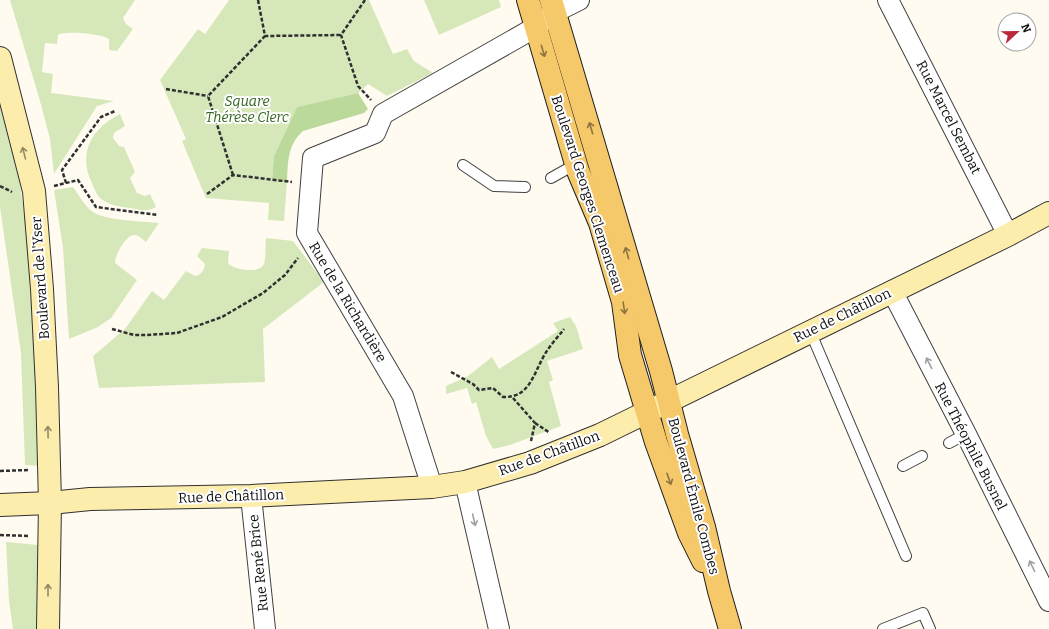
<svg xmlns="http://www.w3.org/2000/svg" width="1049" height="629" font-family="Bitter,serif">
  <rect width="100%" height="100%" fill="#fffbf0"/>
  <g fill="#d6e8ba">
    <path d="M 10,0 L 135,0 L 123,18 L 126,24 L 133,29 L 117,51 L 109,50 L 109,39 C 103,34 65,30 58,35 L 57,44 L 45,43 L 42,72 L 53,74 L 51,93 L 114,101 L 97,106 L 54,174 L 50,139 L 40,101 Z"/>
    <polygon points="229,0 369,0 393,54 407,49 414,61 433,73 387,96 368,84 358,93 297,107 274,156 272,180 287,182 284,221 268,220 269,203 206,198 182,141 186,139 160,80 198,29 205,34"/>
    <polygon points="424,0 499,0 501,7 439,35"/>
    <polygon points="0,91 17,166 33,270 39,466 25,465 21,353 0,207"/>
    <path d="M 120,114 L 125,126 L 114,133 L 113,138 L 119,146 L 124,147 L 135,172 L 130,178 L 137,193 L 145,196 L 150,194 L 156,207 C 147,212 140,210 130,208 C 120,207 109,205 101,199 C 97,196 94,188 92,183 C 77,153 92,128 120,114 Z"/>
    <path d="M 73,187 C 79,195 84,206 93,212 C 107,221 142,221 159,223 L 146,242 C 142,239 139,235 134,235 C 125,236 115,255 115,263 L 137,280 L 111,318 L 98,327 L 69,339 L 63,248 L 54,190 Z"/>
    <path d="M 266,238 L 293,241 L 324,282 L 263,329 L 265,382 L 99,388 L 93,356 L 125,329 L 152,291 L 164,300 L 186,271 L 195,276 C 201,275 204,271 205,264 L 197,256 L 202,248 L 229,251 L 228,263 C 233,270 260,274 264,264 C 266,258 265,246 266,238 Z"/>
    <polygon points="570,317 576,326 583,349 547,361 553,380 549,382 561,426 510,445 493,449 486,436 476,402 472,404 467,388 446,394 446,386 468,376 492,357 499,369 558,331 553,323"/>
    <polygon points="6,542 38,545 39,629 13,629 9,601"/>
  </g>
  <path fill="#bbd99a" d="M 358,93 L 368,109 L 364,113 L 303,131 C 287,145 288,163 287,182 L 272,180 L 274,156 L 297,107 Z"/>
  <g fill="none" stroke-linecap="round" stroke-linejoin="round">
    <defs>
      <g id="lane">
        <polyline points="463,165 494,186 525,187"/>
        <polyline points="551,178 576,164"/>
        <polyline points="810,331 906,556"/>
        <polyline points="949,443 966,434"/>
        <polyline points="903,466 922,456"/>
        <polyline points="883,629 923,613 930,629"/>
      </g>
      <g id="street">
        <polyline points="888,0 1008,235"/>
        <polyline points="892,291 966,434 1049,601"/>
        <polyline points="465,482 499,629"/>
        <polyline points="432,487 403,396 307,233 313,158 375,133 383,114 536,27 555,12 579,0"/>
        <polyline points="251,496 265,629"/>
      </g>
      <g id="secondary">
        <polyline points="0,58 34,191 42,289 47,387 50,503 48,629"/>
        <polyline points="0,505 50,503 90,499 251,496 432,487 465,482 530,463 600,435 1008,235 1049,213"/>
      </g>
      <g id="primary">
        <polyline points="528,0 578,171 600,223 623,302 630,355 656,442 689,533 703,561"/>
        <polyline points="551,0 661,371 677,434 704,527 719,591 730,629"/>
      </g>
    </defs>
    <use href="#lane" stroke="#414141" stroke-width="12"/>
    <use href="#street" stroke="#414141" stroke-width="22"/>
    <use href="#secondary" stroke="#303030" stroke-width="24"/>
    <use href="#primary" stroke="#1f1f1f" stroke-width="24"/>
    <g stroke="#303030" stroke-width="2.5" stroke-dasharray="4 2" stroke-linecap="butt">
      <polyline points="258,0 265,36 341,35"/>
      <polyline points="365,0 341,35 358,86 371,100"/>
      <polyline points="166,89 208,96"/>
      <polyline points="233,175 208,96 265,36"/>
      <polyline points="66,183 62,170 101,117 115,111"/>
      <polyline points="0,186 12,192"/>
      <polyline points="54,186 78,180 96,207 158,215"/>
      <polyline points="207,194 233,175 292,182"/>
      <polyline points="112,329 134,335 146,335 177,333 222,317 263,293 285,275 298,258"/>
      <path d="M 451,372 L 473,384 L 479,390 L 493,388 L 503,397 C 530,398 533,374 545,354 C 550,345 558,337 564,329"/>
      <polyline points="513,398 535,423 531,441"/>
      <polyline points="535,423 550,433"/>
      <polyline points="0,471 28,470"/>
      <polyline points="0,535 29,536"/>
    </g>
    <use href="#lane" stroke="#fff" stroke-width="10"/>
    <use href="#street" stroke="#fff" stroke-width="20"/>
    <use href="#secondary" stroke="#fdedad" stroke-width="22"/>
    <use href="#primary" stroke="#f5c86a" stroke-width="22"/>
  </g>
  <defs><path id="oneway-shaft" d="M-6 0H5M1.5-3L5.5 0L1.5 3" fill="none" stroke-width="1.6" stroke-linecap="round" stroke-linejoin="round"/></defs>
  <g stroke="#8d7441">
    <use href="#oneway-shaft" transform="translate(543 51) rotate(74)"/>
    <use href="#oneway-shaft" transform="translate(591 128) rotate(-106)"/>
    <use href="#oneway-shaft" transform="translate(627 253) rotate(-106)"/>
    <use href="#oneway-shaft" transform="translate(624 308) rotate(82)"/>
    <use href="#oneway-shaft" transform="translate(669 479) rotate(70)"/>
  </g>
  <g stroke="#918965">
    <use href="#oneway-shaft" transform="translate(24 153) rotate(-104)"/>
    <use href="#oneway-shaft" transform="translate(48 432) rotate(-91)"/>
    <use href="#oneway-shaft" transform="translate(48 590) rotate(-90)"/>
  </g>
  <g stroke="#9f9f9f">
    <use href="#oneway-shaft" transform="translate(929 363) rotate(-117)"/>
    <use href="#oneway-shaft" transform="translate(474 520) rotate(77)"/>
    <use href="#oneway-shaft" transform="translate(1032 566) rotate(-116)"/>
  </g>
  <g text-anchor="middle" stroke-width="4" stroke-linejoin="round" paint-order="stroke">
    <g font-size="14" font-style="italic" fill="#346520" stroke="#fff">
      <text x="247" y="106">Square<tspan x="247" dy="16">Thérèse Clerc</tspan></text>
    </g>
    <g font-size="14" fill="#0e0e0e" stroke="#fff">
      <text transform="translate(949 117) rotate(63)" y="5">Rue Marcel Sembat</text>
      <text transform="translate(588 194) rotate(72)" y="5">Boulevard Georges Clemenceau</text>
      <text transform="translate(40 278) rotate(-94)" y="5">Boulevard de l'Yser</text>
      <text transform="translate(348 302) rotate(59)" y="5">Rue de la Richardière</text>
      <text transform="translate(842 315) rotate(-26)" y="5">Rue de Châtillon</text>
      <text transform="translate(971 446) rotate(63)" y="5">Rue Théophile Busnel</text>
      <text transform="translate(549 453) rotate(-20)" y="5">Rue de Châtillon</text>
      <text transform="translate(231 496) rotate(-2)" y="5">Rue de Châtillon</text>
      <text transform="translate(694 496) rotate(75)" y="5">Boulevard Émile Combes</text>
      <text transform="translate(258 563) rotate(-96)" y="5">Rue René Brice</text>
    </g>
  </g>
  <g transform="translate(1017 32) rotate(68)"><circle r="19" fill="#ffffff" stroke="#9f9f9f"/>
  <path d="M0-3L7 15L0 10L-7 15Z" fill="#bb293c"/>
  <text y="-6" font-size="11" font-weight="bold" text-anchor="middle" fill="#0e0e0e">N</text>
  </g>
</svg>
